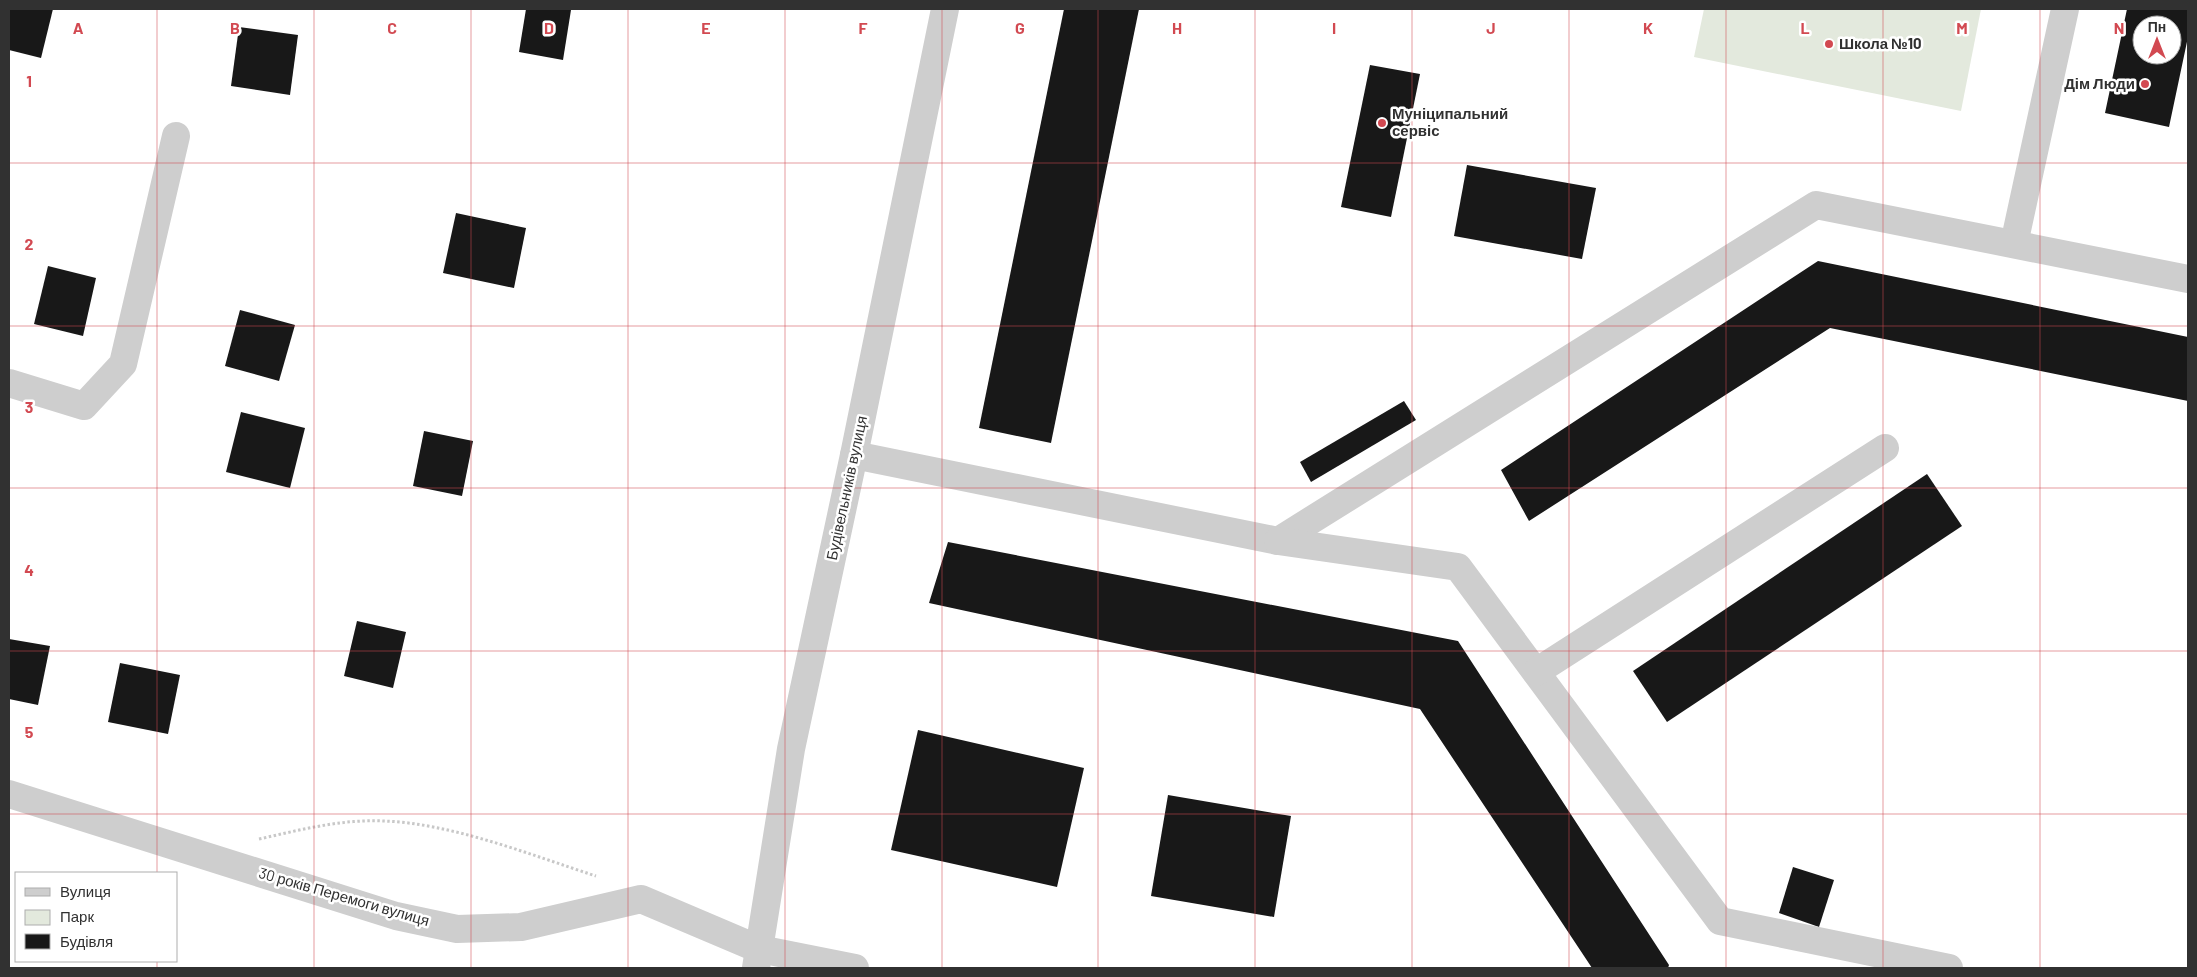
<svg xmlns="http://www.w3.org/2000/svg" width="2197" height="977" font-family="Barlow,sans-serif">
  <rect width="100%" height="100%" fill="#fff"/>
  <polygon fill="#e3e9dd" points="1704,9 1981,9 1961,111 1694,57"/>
  <g fill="#181818" fill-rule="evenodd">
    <polygon points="9,9 53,9 41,58 9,50"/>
    <polygon points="526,9 571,10 563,60 519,52"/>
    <polygon points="1064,9 1139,9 1051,443 979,428"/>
    <path d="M 2127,9 L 2188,9 L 2188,37 L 2169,127 L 2105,113 ZM 2142,25 L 2172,25 L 2172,55 L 2142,55 Z"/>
    <polygon points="239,27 298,35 290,95 231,86"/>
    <polygon points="1370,65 1420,74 1391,217 1341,207"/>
    <polygon points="1467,165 1596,188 1582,259 1454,236"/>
    <polygon points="456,213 526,228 514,288 443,273"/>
    <polygon points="1818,261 2188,337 2188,401 1830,328 1529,521 1501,470"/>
    <polygon points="48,266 96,278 83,336 34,324"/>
    <polygon points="240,310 295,325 279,381 225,366"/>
    <polygon points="1404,401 1416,420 1311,482 1300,462"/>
    <polygon points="241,412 305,428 290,488 226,472"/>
    <polygon points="424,431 473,441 462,496 413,486"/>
    <polygon points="1927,474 1962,526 1667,722 1633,671"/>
    <polygon points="948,542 1458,641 1669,965 1668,968 1592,968 1420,709 929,603"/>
    <polygon points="357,621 406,632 393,688 344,676"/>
    <polygon points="9,639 50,646 38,705 9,699"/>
    <polygon points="120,663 180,675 168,734 108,722"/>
    <polygon points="918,730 1084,768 1057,887 891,850"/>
    <polygon points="1168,795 1291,816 1274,917 1151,896"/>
    <polygon points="1793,867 1834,880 1819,927 1779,913"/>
  </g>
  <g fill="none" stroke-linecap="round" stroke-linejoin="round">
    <path stroke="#c8c8c8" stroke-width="3" stroke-dasharray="2.5 2.5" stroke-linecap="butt" d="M 259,839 C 300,830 341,819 383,821 C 451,823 531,855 596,876"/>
    <g stroke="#cecece" stroke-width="28">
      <polyline points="2014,244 2065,9"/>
      <polyline points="9,383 84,406 123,364 176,136"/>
      <polyline points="854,455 1278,541 1816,205 2188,279"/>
      <polyline points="1278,541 1458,567 1720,921 1949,968"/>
      <polyline points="1536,672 1885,448"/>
      <polyline points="9,794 396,916 457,929 521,927 641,899 759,949 855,968"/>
      <polyline points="756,968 791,749 854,455 945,9"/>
    </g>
  </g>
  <path fill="none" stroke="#d24951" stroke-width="1" stroke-opacity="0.55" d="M 157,9 L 157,873M 314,9 L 314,968M 471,9 L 471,968M 628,9 L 628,968M 785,9 L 785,968M 942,9 L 942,968M 1098,9 L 1098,968M 1255,9 L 1255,968M 1412,9 L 1412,968M 1569,9 L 1569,968M 1726,9 L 1726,968M 1883,9 L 1883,968M 2040,9 L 2040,968M 9,163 L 2188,163M 9,326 L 2188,326M 9,488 L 2188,488M 9,651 L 2188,651M 9,814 L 2188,814M 157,961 L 157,968"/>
  <g fill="#d24951" stroke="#fff" stroke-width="2">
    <circle cx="1829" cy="44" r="5"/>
    <circle cx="2145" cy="84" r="5"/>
    <circle cx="1382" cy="123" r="5"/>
  </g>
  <g text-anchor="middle" stroke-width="5" stroke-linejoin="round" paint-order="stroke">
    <g font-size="15" font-weight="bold" fill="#313131" stroke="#fff" text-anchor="start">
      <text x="1839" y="49">Школа №10</text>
      <text x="2135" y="89" text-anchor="end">Дім Люди</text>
      <text x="1392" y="119">Муніципальний<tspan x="1392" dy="17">сервіс</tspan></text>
    </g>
    <g font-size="15" fill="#313131" stroke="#fff">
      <text transform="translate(847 488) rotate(-78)" y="5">Будівельників вулиця</text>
      <text transform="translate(344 897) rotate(16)" y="5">30 років Перемоги вулиця</text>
    </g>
  </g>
  <g font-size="16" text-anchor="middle" font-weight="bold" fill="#d24951" stroke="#fff" stroke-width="5" stroke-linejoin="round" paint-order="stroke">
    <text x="78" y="34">A</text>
    <text x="235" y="34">B</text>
    <text x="392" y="34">C</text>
    <text x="549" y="34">D</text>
    <text x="706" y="34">E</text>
    <text x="863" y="34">F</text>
    <text x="1020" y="34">G</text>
    <text x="1177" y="34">H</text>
    <text x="1334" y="34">I</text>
    <text x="1491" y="34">J</text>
    <text x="1648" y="34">K</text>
    <text x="1805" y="34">L</text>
    <text x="1962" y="34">M</text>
    <text x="2119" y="34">N</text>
    <text x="29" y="87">1</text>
    <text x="29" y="250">2</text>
    <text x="29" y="413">3</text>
    <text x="29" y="576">4</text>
    <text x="29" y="738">5</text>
  </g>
  <rect width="2197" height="977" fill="none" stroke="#313131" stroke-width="20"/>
  <rect x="15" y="872" width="162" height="90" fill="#ffffff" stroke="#adadad"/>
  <rect x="25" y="888" width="25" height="8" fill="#cecece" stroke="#adadad"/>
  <text x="60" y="897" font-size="15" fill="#313131">Вулиця</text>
  <rect x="25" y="910" width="25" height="15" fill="#e3e9dd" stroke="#adadad"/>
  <text x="60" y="922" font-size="15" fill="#313131">Парк</text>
  <rect x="25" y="934" width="25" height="15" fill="#181818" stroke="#adadad"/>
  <text x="60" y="947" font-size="15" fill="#313131">Будівля</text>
  <g transform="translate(2157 40)"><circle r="24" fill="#ffffff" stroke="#adadad"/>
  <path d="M0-4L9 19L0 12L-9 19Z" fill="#d24951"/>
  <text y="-8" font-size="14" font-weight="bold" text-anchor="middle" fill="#313131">Пн</text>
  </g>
</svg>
